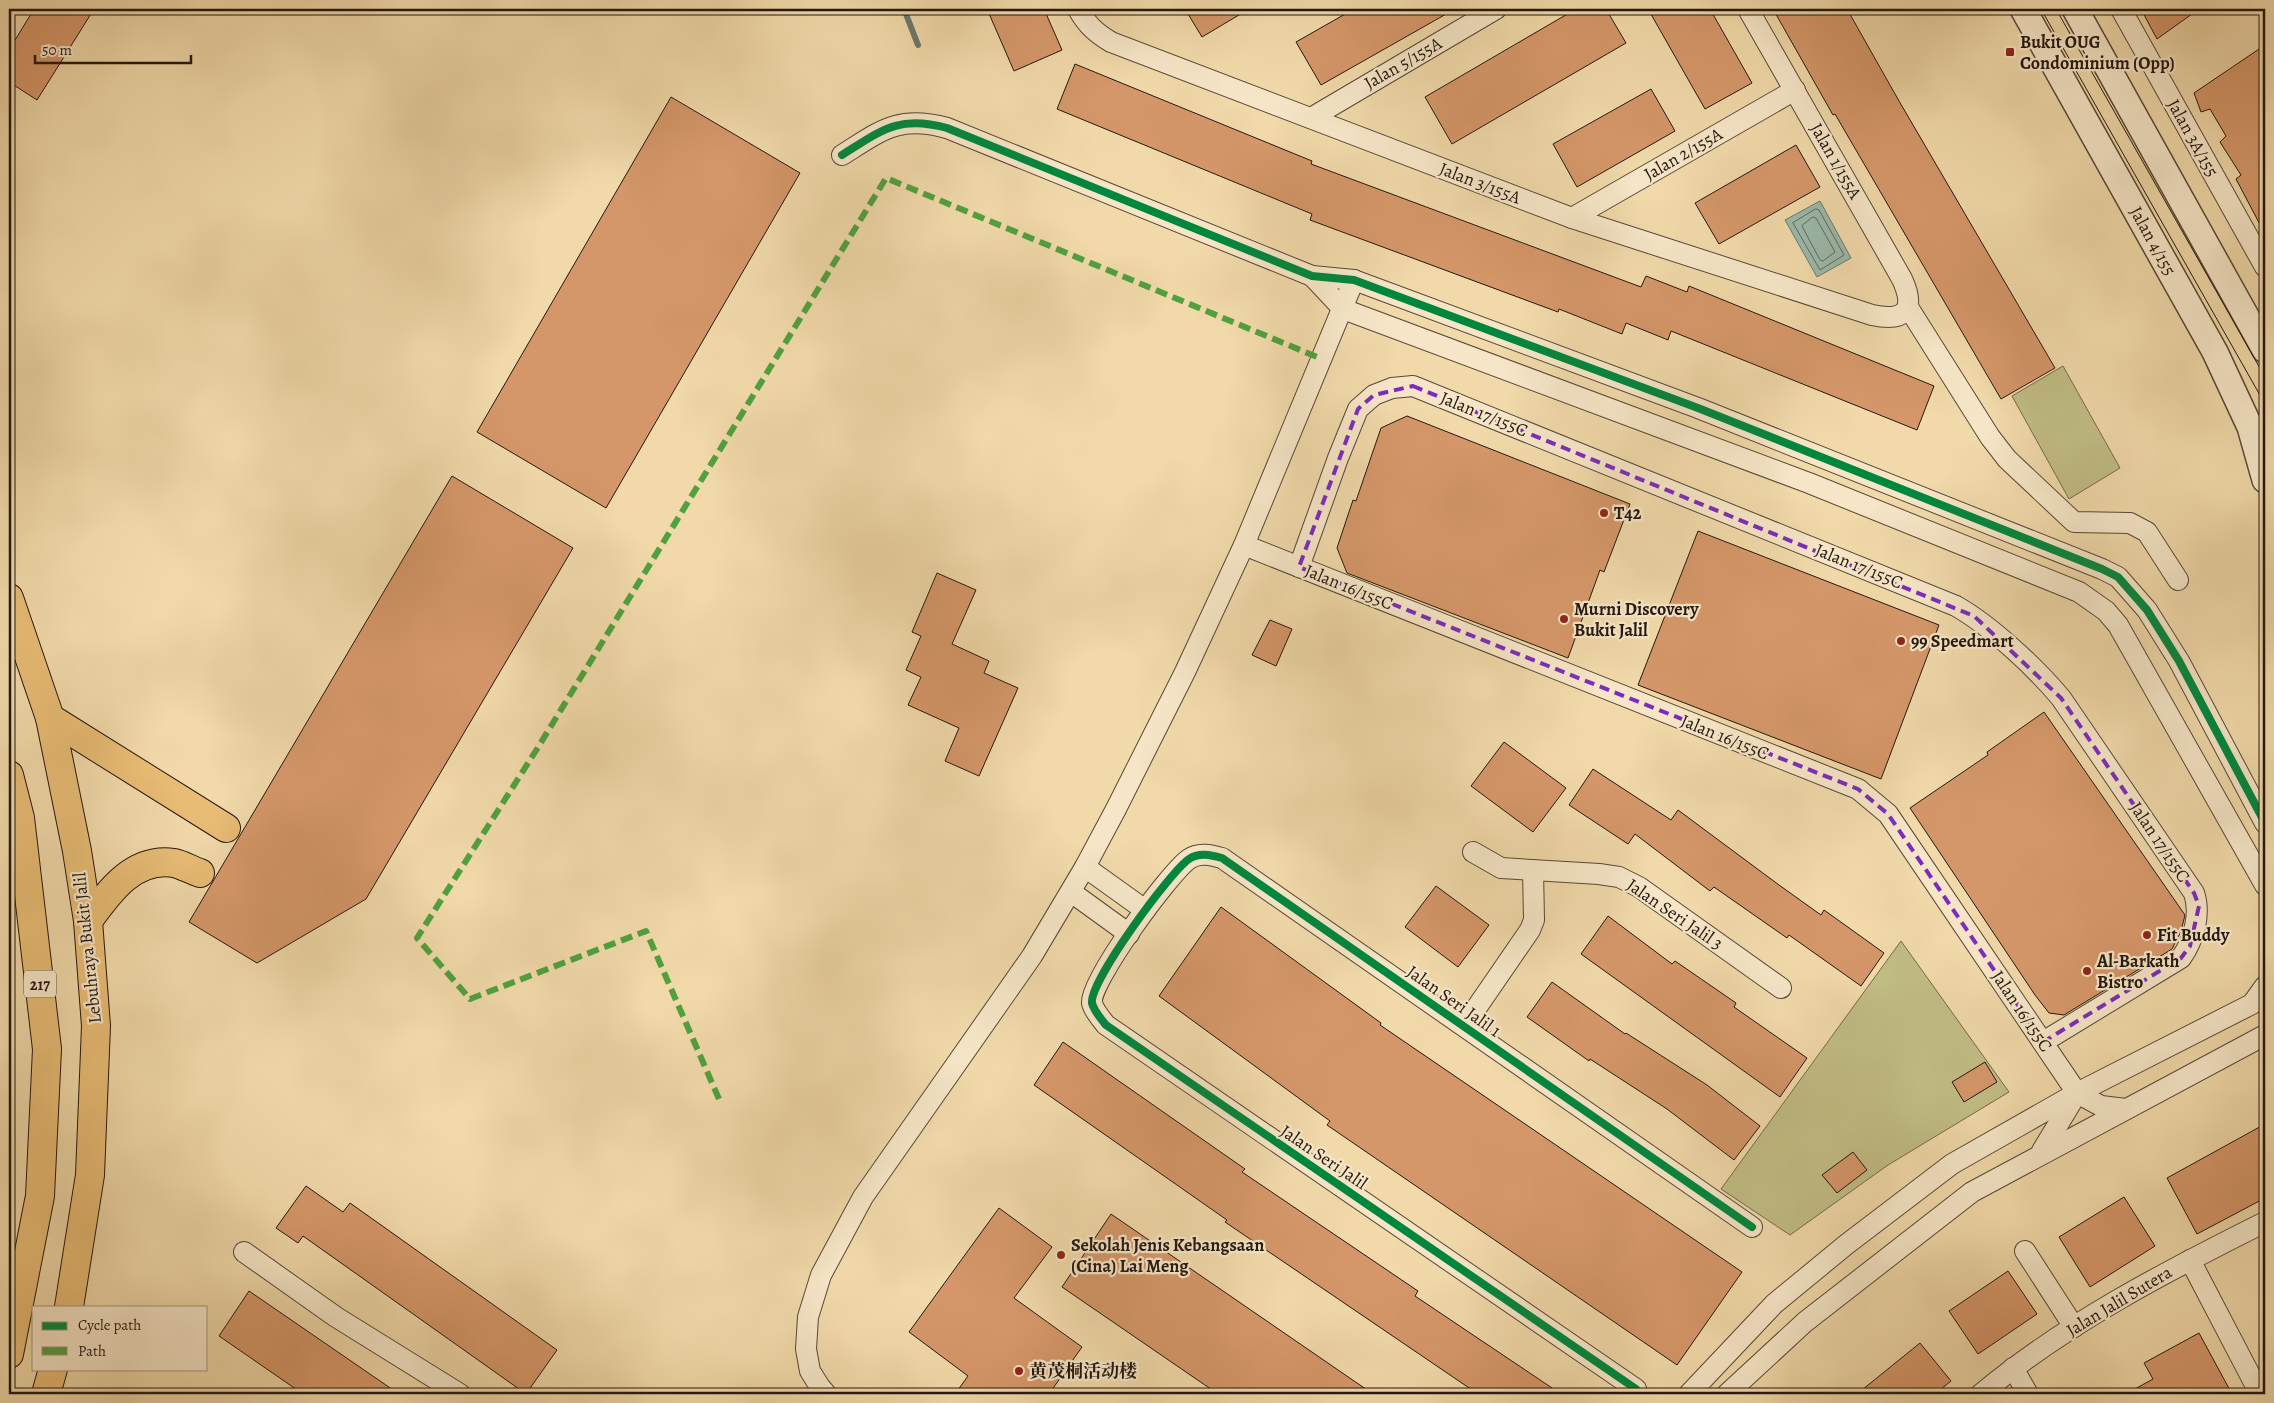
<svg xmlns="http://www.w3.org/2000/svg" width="2274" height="1403" font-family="Alegreya,'Noto Serif SC',serif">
  <rect width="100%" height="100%" fill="#f1d9a9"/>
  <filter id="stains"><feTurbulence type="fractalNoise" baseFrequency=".004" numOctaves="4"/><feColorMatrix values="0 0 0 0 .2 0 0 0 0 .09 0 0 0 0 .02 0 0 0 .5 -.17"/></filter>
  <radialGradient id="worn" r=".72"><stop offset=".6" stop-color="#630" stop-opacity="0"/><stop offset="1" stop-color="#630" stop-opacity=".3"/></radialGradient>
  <g fill="#c1bd84" stroke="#726a4a">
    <polygon points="2063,366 2120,468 2069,499 2012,396"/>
    <polygon points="1901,941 2009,1092 1888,1165 1790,1235 1721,1189"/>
  </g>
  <polygon fill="#9bbaab" stroke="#6b796d" points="1820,201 1851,258 1817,277 1785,220"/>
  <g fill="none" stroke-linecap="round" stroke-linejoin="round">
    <g stroke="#60685e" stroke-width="1">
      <polygon points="1816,209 1819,210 1844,255 1820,270 1793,223"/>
      <polygon points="1813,217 1816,218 1835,252 1823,261 1820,260 1802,226"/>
    </g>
    <polyline stroke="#6b796d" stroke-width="6" points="904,9 918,45"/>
  </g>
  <g fill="#d59769" stroke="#241710">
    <polygon points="34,9 94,9 37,100 9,82 9,50"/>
    <polygon points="987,9 1044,9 1062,50 1014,71"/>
    <polygon points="1185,9 1249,9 1202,37"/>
    <polygon points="1354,9 1455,9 1321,85 1296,42"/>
    <polygon points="1576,9 1606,9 1626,43 1452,144 1425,97"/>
    <polygon points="1648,9 1710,9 1752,83 1705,109"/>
    <polygon points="1773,9 1847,9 1899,101 2055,368 2001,399 1835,114 1833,115"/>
    <polygon points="2141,9 2199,9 2157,39"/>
    <polygon points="2265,45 2265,234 2236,179 2241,175 2220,142 2226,136 2210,109 2201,112 2194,93"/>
    <polygon points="1075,64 1312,161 1311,164 1641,287 1646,276 1687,292 1689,286 1934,386 1917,430 1671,331 1668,340 1626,323 1622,334 1559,309 1558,312 1310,220 1312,214 1057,109"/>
    <polygon points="1651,89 1675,131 1577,187 1553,144"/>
    <polygon points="671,97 800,173 606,508 477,432"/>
    <polygon points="1796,145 1820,187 1719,244 1695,203"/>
    <polygon points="1407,416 1630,504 1604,572 1600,570 1568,658 1347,573 1337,548 1353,500 1356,501 1381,428"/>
    <polygon points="452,476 573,548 366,899 257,963 189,922"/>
    <polygon points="1698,531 1939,625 1881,779 1638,685"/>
    <polygon points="937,573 976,590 952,644 989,661 984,673 1018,688 979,776 945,761 959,728 908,705 921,677 906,670 921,636 912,632"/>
    <polygon points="1270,620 1292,629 1276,666 1252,655"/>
    <polygon points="2044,712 2185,915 2181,931 2172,949 2064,1015 2049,1013 2035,995 1910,808 1988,755 1987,752"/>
    <polygon points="1504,742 1566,788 1533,832 1471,786"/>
    <polygon points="1593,769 1671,820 1678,810 1779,885 1821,915 1824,910 1884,953 1861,986 1789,935 1787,938 1714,887 1710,891 1635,834 1628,844 1569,805"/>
    <polygon points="1436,886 1489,925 1458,967 1405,927"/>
    <polygon points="1221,907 1381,1023 1380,1025 1742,1272 1677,1365 1327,1125 1330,1121 1159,996"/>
    <polygon points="1608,916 1672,964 1675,961 1736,1003 1734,1007 1807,1058 1780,1097 1581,954"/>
    <polygon points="1552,982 1625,1034 1626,1033 1707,1085 1760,1126 1734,1160 1667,1109 1590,1059 1589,1061 1527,1017"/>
    <polygon points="1063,1042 1245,1169 1242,1172 1418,1291 1415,1296 1561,1394 1478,1394 1225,1222 1227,1220 1034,1085"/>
    <polygon points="1985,1062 1997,1082 1964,1102 1952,1082"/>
    <polygon points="2265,1124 2265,1198 2197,1234 2167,1178"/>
    <polygon points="1853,1152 1867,1170 1837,1193 1822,1175"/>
    <polygon points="306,1186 343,1212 350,1203 557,1350 526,1394 303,1236 298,1243 276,1228"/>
    <polygon points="2124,1197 2155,1246 2090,1287 2059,1237"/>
    <polygon points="999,1208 1052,1247 1014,1298 1082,1347 1049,1394 955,1394 968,1376 909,1332"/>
    <polygon points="1111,1214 1373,1394 1218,1394 1062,1287"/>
    <polygon points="2008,1271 2037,1314 1978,1354 1949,1311"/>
    <polygon points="249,1291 399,1394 303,1394 219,1336"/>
    <polygon points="2199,1333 2232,1394 2126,1394 2153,1379 2144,1363"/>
    <polygon points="1920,1343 1951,1381 1935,1394 1857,1394"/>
  </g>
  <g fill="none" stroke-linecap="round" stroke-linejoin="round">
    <defs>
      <g id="minor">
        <path d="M 1078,9 C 1087,25 1096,33 1111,42 L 1572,218 L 1872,315 C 1904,322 1917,311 1902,279 L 1748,9"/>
        <polyline points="2121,9 2265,267"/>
        <polyline points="1311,118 1496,9"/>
        <path d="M 842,155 C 882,130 898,115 947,128 L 1312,276 L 1354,280 L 1698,408 L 2102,569 L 2118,577 L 2147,610 L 2179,661 L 2265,823"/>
        <polyline points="1572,218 1795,90"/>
        <polyline points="1312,276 1343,309 1809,483 2079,592 2106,611 2118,625 2265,885"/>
        <polyline points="1908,307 1990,437 2007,459 2074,522 2130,523 2147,532 2178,580"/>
        <polyline points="1244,545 1858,789 1888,814 2077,1093 2101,1106 2126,1109"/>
        <path d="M 1299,567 L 1338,458 L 1358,409 L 1374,395 L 1392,388 L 1413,386 L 1956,606 C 1991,626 2035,667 2061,698 L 2194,893 C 2201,914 2194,940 2181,958 L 2043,1042"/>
        <polyline points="1473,852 1501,868 1599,874 1619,877 1639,887 1781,988"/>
        <polyline points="1085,867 1145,910"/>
        <polyline points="1071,892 1129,934"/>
        <polyline points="1464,1026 1530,930 1534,920 1533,870"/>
        <polyline points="2042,1151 2077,1093"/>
        <polyline points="2025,1251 2074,1327"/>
        <polyline points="244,1252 336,1317 460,1394"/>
        <polyline points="2190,1260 2260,1394"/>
        <polyline points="2013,1368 2028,1394"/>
        <path d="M 1636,1389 L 1106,1025 C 1101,1019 1094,1011 1092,1003 C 1089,982 1170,872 1189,859 C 1199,852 1211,855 1222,858 L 1752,1227"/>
        <polyline points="826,1394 820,1387 810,1371 806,1349 808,1317 821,1275 863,1197 1032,956 1085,867 1116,809 1185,672 1244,545 1354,280"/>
        <polyline points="1689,1394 1774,1304 1847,1244 1952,1164 2077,1093 2252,1004 2265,986"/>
        <polyline points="1727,1394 1805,1322 1972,1192 2265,1035"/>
        <path d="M 1981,1394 C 2066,1323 2167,1271 2265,1222"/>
      </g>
      <g id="tertiary">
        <polyline points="2023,9 2215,352 2250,427 2265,480"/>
        <polyline points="2075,9 2265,350"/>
      </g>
      <g id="trunk">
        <polyline points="9,598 50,718 77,851 88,921 96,1026 90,1175 69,1307"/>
        <polyline points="50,718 226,828"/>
        <polyline points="9,775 20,818 47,1049 40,1196 9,1354"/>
        <path d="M 88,921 C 109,892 133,857 174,863 C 183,865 191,870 200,873"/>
        <polyline points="46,1394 53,1369"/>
      </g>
    </defs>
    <use href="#minor" stroke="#574836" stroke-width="22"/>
    <use href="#tertiary" stroke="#574836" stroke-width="28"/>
    <use href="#trunk" stroke="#241710" stroke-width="30"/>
    <use href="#minor" stroke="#f6e6c7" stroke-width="20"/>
    <use href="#tertiary" stroke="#f6e6c7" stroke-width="25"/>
    <use href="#trunk" stroke="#e8bc74" stroke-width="28"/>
    <g stroke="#241710" stroke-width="1">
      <polyline points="2041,9 2265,404"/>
      <polyline points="2056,9 2265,377"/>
    </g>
    <polyline stroke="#50a13f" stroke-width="6" stroke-dasharray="12 6" stroke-linecap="butt" points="719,1099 646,931 470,999 417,938 537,749 886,178 1322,359"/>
    <defs>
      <g id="cycleway">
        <path d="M 842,155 C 882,130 898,115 947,128 L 1312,276 L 1354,280 L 1698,408 L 2102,569 L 2118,577 L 2147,610 L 2179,661 L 2265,823"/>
        <path d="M 1636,1389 L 1106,1025 C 1101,1019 1094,1011 1092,1003 C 1089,982 1170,872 1189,859 C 1199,852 1211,855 1222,858 L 1752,1227"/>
      </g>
    </defs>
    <use href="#cycleway" stroke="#f6e6c7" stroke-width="11"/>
    <use href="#cycleway" stroke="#00873e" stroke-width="8"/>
  </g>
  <path fill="none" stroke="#7b2cbf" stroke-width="4" stroke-dasharray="10 6" stroke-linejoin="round" d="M 1413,386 L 1974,616 L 2061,698 L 2194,893 L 2199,906 L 2190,946 L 2181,958 L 2043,1042 L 1888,814 L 1858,789 L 1299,567 L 1358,409 L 1374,395 Z"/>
  <g fill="#8f2418" stroke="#f6e6c7" stroke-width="2">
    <rect x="2005" y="47" width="10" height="10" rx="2.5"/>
    <circle cx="1604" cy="513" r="5"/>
    <circle cx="1564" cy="619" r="5"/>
    <circle cx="1901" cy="641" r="5"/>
    <circle cx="2147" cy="935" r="5"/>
    <circle cx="2087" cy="971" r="5"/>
    <circle cx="1061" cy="1255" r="5"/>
    <circle cx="1019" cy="1371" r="5"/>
  </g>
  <g text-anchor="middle" stroke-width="4.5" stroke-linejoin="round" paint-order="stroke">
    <rect fill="#f6e6c7" stroke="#635547" stroke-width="1" x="24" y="970.5" width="32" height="27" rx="4"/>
    <g font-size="16" font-weight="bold" fill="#241710">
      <text x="40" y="990">217</text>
    </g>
    <g font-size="18" font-weight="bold" fill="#241710" stroke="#f6e6c7" text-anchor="start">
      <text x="2020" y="48">Bukit OUG<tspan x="2020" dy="21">Condominium (Opp)</tspan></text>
      <text x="1614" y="519">T42</text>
      <text x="1574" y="615">Murni Discovery<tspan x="1574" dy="21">Bukit Jalil</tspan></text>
      <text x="1911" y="647">99 Speedmart</text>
      <text x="2157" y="941">Fit Buddy</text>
      <text x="2097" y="967">Al-Barkath<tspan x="2097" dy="21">Bistro</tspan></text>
      <text x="1071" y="1251">Sekolah Jenis Kebangsaan<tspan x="1071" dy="21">(Cina) Lai Meng</tspan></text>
      <text x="1029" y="1377">黄茂桐活动楼</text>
    </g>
    <g font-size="18" fill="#241710" stroke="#f6e6c7">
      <text transform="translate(1403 63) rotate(-30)" y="6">Jalan 5/155A</text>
      <text transform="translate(2193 138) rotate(61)" y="6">Jalan 3A/155</text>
      <text transform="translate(1683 154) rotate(-30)" y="6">Jalan 2/155A</text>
      <text transform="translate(1836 161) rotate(60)" y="6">Jalan 1/155A</text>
      <text transform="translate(1480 183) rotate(21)" y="6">Jalan 3/155A</text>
      <text transform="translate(2153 241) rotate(61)" y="6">Jalan 4/155</text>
      <text transform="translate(1484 414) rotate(22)" y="6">Jalan 17/155C</text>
      <text transform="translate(1859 566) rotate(22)" y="6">Jalan 17/155C</text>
      <text transform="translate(1349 587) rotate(22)" y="6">Jalan 16/155C</text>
      <text transform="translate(1725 737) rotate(22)" y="6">Jalan 16/155C</text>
      <text transform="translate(2160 842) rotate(56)" y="6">Jalan 17/155C</text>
      <text transform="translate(1675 914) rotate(34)" y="6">Jalan Seri Jalil 3</text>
      <text transform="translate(87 948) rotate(-96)" y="6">Lebuhraya Bukit Jalil</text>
      <text transform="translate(1454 1001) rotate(35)" y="6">Jalan Seri Jalil 1</text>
      <text transform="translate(2022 1011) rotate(56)" y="6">Jalan 16/155C</text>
      <text transform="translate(1324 1157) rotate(34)" y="6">Jalan Seri Jalil</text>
      <text transform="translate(2119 1301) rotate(-31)" y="6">Jalan Jalil Sutera</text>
    </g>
  </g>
  <rect width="2274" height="1403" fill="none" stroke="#f1d9a9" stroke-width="30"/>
  <rect x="10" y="10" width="2254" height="1383" fill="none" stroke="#241710" stroke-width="2.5"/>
  <rect x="15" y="15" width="2244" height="1373" fill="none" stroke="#241710"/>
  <rect x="32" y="1306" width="175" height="65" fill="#f6e6c7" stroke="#a2937e"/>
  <rect x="42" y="1322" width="25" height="8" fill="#00873e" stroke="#a2937e"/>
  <text x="78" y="1330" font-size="15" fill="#241710">Cycle path</text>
  <rect x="42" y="1347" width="25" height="8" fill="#50a13f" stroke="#a2937e"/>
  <text x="78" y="1356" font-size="15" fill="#241710">Path</text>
  <path d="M35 55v8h156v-8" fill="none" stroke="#241710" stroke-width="2.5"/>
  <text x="42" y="55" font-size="15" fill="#241710" stroke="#f6e6c7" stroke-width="4" paint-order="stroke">50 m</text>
  <rect width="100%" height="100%" filter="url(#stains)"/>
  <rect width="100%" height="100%" fill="url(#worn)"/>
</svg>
